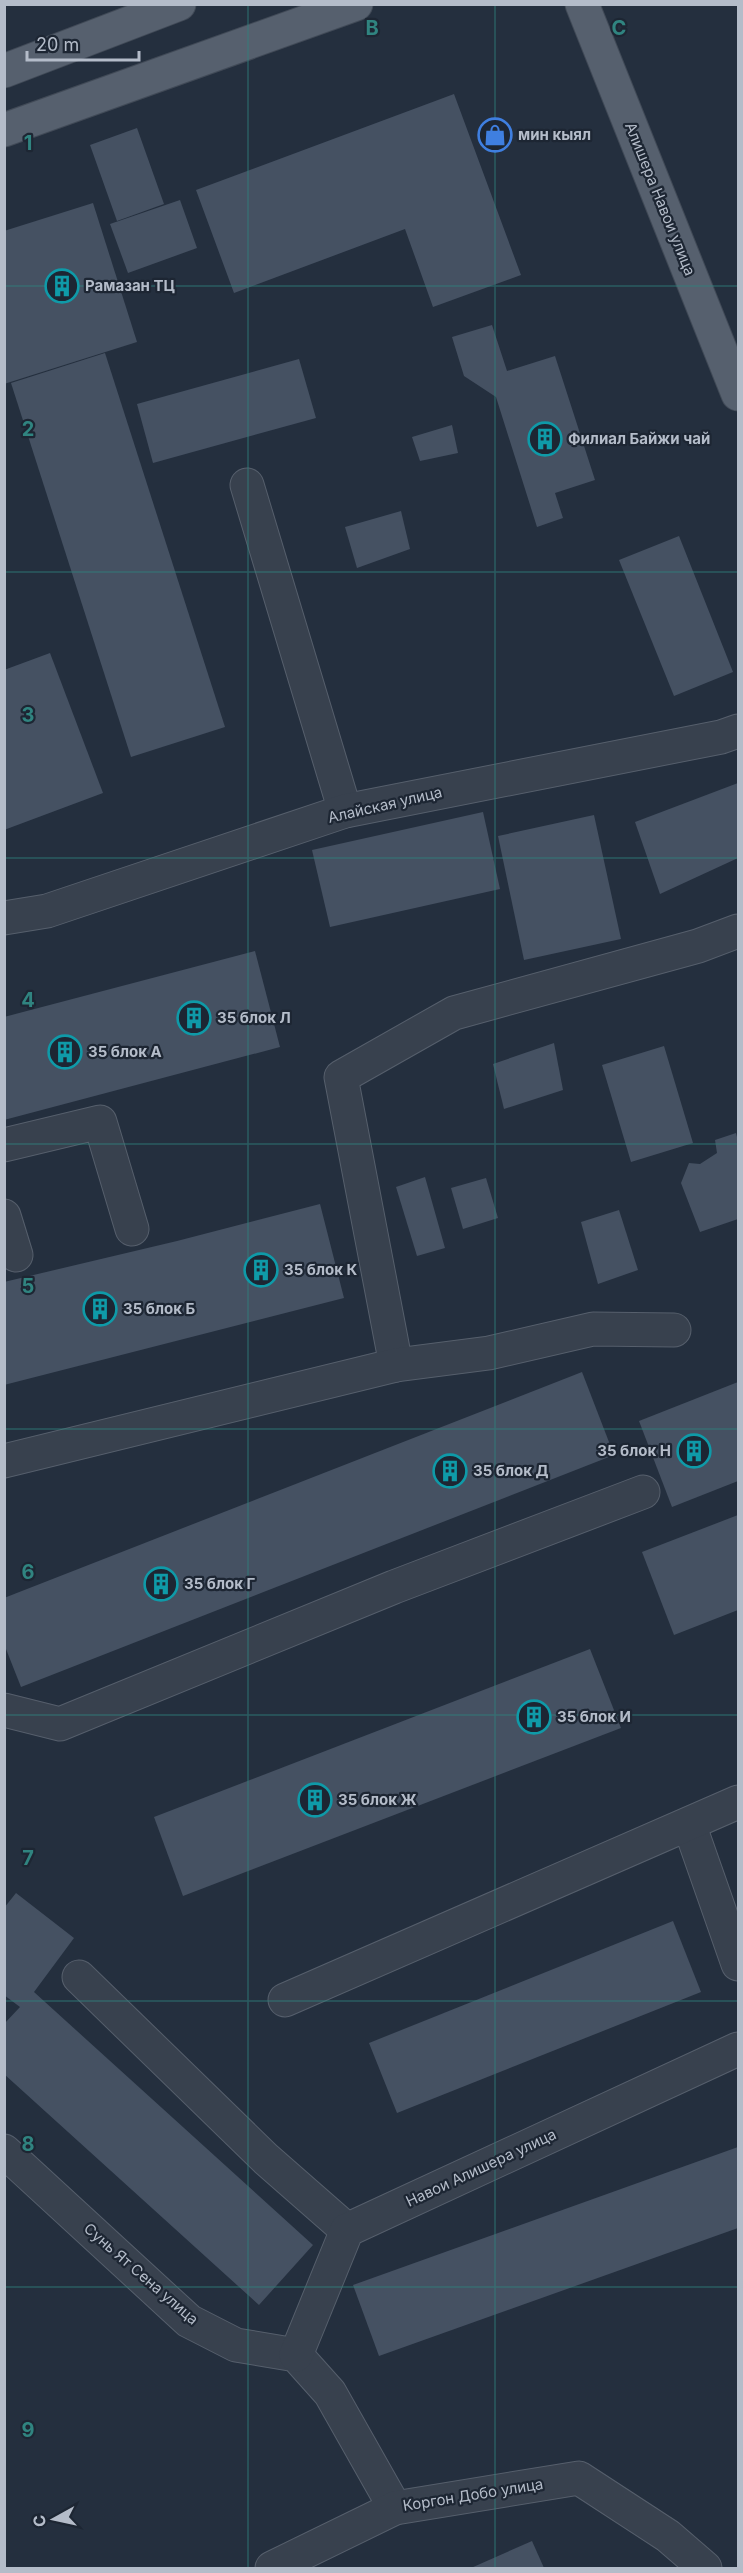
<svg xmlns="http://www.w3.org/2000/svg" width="743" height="2573" font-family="Inter,sans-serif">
  <rect width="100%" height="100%" fill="#242f3e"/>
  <g fill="#455162">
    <polygon points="454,94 521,275 433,307 405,229 234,293 196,190"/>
    <polygon points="137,128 164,204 117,221 90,145"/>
    <polygon points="180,200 197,248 128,273 110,224"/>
    <polygon points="93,203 137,342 4,384 4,231"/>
    <polygon points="492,325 507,371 555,356 595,480 555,493 563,518 537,527 496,397 464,376 452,337"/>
    <polygon points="105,353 225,727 131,757 11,383"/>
    <polygon points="299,359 316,418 153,463 137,404"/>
    <polygon points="452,425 458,453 420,461 412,437"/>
    <polygon points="401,511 410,549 357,568 345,527"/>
    <polygon points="679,536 733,672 674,696 619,560"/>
    <polygon points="50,653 103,793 4,830 4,670"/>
    <polygon points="738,783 738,858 660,894 635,822"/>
    <polygon points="483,812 500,889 330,927 312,850"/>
    <polygon points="594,815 621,939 524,960 498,836"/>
    <polygon points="255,951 280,1047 4,1120 4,1017"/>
    <polygon points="554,1043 563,1090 504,1109 493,1064"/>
    <polygon points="664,1046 693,1143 631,1162 602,1065"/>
    <polygon points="736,1133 738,1141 738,1219 700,1232 681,1183 689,1163 700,1164 717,1153 715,1140"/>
    <polygon points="425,1177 445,1248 417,1256 396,1187"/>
    <polygon points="486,1178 498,1218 463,1229 451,1188"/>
    <polygon points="320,1204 344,1298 4,1385 4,1282 177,1241"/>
    <polygon points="619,1210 638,1270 598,1284 581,1222"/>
    <polygon points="582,1372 614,1455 21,1687 4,1644 4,1598"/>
    <polygon points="738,1382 738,1481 672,1507 639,1421"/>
    <polygon points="738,1515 738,1610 674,1635 642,1552"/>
    <polygon points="590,1649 621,1728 183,1896 154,1817"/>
    <polygon points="16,1893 74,1938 34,1992 313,2245 259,2305 4,2074 4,2024 20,2007 4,1995 4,1908"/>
    <polygon points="673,1921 701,1992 397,2113 369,2043"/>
    <polygon points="738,2147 738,2228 379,2356 353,2285"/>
    <polygon points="532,2541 544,2568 471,2568"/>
  </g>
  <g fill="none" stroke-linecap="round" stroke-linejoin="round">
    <defs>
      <g id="minor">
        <polyline points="247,485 345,811"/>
        <polyline points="4,918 47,911 345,811 721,737 738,731"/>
        <polyline points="4,1145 100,1122 132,1229"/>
        <polyline points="4,1216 16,1255"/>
        <polyline points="396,1365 341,1077 454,1013 698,946 738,931"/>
        <polyline points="4,1461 396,1365 489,1353 593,1329 674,1330"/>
        <polyline points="4,1710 60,1724 394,1587 643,1492"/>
        <polyline points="689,1824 738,1964"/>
        <polyline points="79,1977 266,2159 347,2230"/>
        <polyline points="285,2000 738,1802"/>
        <polyline points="4,2151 189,2321 236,2345 296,2355 330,2393 395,2508"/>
        <polyline points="296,2355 347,2230 738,2049"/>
        <polyline points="272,2568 395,2508 579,2478 668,2536 705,2568"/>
      </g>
      <g id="major">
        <polyline points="582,4 738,394"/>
        <polyline points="4,71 179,4"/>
        <polyline points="4,130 356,4"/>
      </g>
    </defs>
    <use href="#minor" stroke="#565f6c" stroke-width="35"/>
    <use href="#major" stroke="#414a57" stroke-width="35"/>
    <use href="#minor" stroke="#38414e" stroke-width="33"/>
    <use href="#major" stroke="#56606e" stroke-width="33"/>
  </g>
  <path fill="none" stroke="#308480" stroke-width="1.5" stroke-opacity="0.55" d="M 248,4 L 248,2568M 495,4 L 495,2568M 4,286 L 738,286M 4,572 L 738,572M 4,858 L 738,858M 4,1144 L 738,1144M 4,1429 L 738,1429M 4,1715 L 738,1715M 4,2001 L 738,2001M 4,2287 L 738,2287"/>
  <defs>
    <symbol id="shop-ring" viewBox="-11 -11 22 22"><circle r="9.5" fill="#1d2633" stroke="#3f7fe0" stroke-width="1.5"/><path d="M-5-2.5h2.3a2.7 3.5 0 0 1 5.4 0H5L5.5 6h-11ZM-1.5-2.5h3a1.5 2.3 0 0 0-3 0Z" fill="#3f7fe0"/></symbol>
    <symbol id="building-ring" viewBox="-11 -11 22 22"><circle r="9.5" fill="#1d2633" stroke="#0f9aa8" stroke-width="1.5"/><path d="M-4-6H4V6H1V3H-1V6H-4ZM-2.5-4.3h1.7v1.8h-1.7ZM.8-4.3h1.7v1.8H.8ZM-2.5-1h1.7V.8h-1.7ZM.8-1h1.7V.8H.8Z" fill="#0f9aa8"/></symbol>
  </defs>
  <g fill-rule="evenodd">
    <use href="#shop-ring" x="476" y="116" width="38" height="38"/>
    <use href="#building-ring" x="43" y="267" width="38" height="38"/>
    <use href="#building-ring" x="526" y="420" width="38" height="38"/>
    <use href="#building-ring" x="175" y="999" width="38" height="38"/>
    <use href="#building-ring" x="46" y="1033" width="38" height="38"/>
    <use href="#building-ring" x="242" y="1251" width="38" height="38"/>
    <use href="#building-ring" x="81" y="1290" width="38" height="38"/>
    <use href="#building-ring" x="675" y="1432" width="38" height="38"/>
    <use href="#building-ring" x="431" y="1452" width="38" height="38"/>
    <use href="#building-ring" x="142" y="1565" width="38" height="38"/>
    <use href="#building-ring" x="515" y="1698" width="38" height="38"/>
    <use href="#building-ring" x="296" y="1781" width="38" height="38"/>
  </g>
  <g text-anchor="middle" stroke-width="4.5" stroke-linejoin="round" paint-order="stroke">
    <g font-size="15" font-weight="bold" fill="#b4bcc9" stroke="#1d2633" text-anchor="start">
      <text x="518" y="140">мин кыял</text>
      <text x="85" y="291">Рамазан ТЦ</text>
      <text x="568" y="444">Филиал Байжи чай</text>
      <text x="217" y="1023">35 блок Л</text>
      <text x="88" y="1057">35 блок А</text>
      <text x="284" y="1275">35 блок К</text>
      <text x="123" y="1314">35 блок Б</text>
      <text x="671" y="1456" text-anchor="end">35 блок Н</text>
      <text x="473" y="1476">35 блок Д</text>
      <text x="184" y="1589">35 блок Г</text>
      <text x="557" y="1722">35 блок И</text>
      <text x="338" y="1805">35 блок Ж</text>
    </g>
    <g font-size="15" fill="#b4bcc9" stroke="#1d2633">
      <text transform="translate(660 199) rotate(68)" y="5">Алишера Навои улица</text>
      <text transform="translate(385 805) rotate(-13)" y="5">Алайская улица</text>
      <text transform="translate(481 2168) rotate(-25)" y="5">Навои Алишера улица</text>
      <text transform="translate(141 2274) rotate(41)" y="5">Сунь Ят Сена улица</text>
      <text transform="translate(473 2495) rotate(-9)" y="5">Коргон Добо улица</text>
    </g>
  </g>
  <g font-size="20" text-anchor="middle" font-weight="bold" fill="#308480" stroke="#1d2633" stroke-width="4.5" stroke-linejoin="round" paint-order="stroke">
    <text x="372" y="35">B</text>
    <text x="619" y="35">C</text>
    <text x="28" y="150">1</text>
    <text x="28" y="436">2</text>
    <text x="28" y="722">3</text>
    <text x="28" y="1007">4</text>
    <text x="28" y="1293">5</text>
    <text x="28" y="1579">6</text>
    <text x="28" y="1865">7</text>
    <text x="28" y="2151">8</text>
    <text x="28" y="2437">9</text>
  </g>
  <rect width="743" height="2573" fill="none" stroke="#b4bcc9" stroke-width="12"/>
  <g transform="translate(54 2519) rotate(262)" stroke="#1d2633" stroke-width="4.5" paint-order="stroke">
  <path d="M0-4.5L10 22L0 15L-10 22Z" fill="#b4bcc9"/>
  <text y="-9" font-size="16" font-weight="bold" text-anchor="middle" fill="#b4bcc9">С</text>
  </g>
  <path d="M27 51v9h112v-9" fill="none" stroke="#b4bcc9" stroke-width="3"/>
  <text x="36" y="51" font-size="18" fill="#b4bcc9" stroke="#1d2633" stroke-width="4.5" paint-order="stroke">20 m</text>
</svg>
